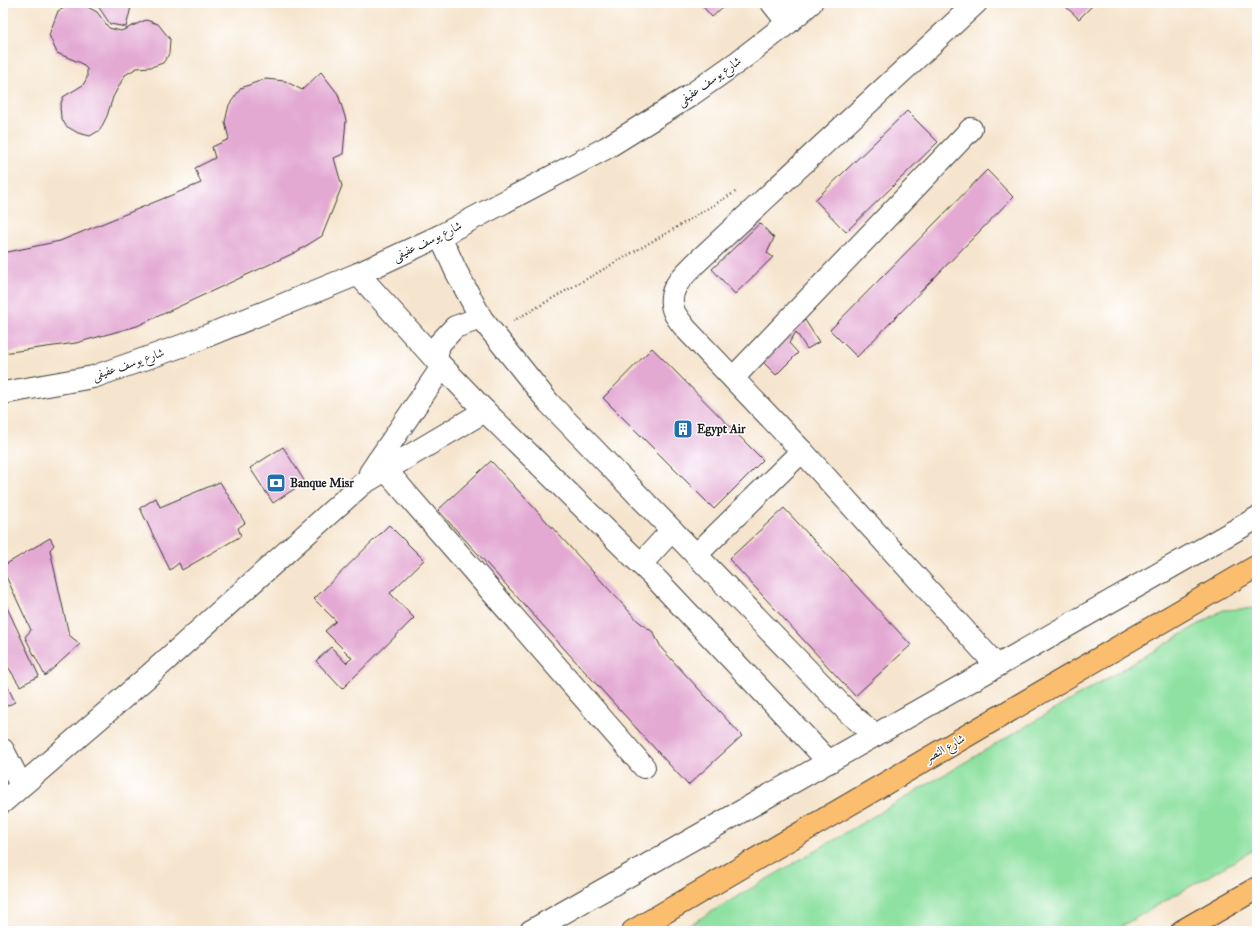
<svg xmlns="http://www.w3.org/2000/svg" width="1260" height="934" font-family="'IM FELL Great Primer',Amiri,serif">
  <rect width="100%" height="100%" fill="#fff"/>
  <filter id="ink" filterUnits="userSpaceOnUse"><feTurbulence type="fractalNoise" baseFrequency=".025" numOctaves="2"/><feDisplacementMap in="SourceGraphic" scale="8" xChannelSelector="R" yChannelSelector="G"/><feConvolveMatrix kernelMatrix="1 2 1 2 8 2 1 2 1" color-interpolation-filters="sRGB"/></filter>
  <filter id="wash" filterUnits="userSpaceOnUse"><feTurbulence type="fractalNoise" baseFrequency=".012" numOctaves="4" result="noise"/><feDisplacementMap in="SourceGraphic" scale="16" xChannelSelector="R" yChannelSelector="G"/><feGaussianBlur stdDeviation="0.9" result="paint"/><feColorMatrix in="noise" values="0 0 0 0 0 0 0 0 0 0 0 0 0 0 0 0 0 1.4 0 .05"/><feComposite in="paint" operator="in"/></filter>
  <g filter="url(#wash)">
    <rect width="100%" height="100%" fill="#f6e5ce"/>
    <polygon fill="#8ee1a1" stroke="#557e5e" points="1257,608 1257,848 1113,931 679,931 1223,610"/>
    <g id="blocks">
      <g fill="#e3a9d3">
        <polygon points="75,3 80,3 97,12 109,28 121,31 146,20 158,24 170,39 169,54 163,63 151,67 137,68 125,75 113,97 107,116 100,130 90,136 78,133 66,126 61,117 60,107 63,97 83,85 87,78 87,69 81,63 57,53 49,35 58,11"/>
        <polygon points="86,3 132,3 126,27 110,24 98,6"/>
        <polygon points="700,3 727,3 712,17"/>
        <polygon points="1062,3 1095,3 1079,19"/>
        <polygon points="321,72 338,94 346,120 343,154 334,158 342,186 322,236 296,252 137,326 76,343 3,353 3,253 60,241 201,183 195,168 215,158 212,147 229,139 225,122 229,105 241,88 265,79 285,81 302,90"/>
        <polygon points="907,111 938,142 846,232 815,200"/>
        <polygon points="987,170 1013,197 857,357 830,330"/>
        <polygon points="760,223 774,238 767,253 773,257 735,294 712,269"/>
        <polygon points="805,320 819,342 807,349 796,332 789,343 798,353 776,375 763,362"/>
        <polygon points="652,348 763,460 714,509 603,398"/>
        <polygon points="283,447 305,482 273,503 250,468"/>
        <polygon points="491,461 638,621 653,632 662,649 742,736 688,785 438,510"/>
        <polygon points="220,482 245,523 238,528 241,536 182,570 179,563 170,570 140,508 156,498 160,507"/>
        <polygon points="784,508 911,645 855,696 729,559"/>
        <polygon points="389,525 424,560 390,593 414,618 342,689 316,661 331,647 346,663 352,658 325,631 336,621 314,599"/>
        <polygon points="50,538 54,545 50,550 69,635 80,644 45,676 25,637 31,630 3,570 3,566"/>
        <polygon points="3,599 39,676 20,686 7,665 3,667"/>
        <polygon points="3,677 15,702 3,708"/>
      </g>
    </g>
  </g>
  <g filter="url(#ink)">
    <use href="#blocks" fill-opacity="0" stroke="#3d3a37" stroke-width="1"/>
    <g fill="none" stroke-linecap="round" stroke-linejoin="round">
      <defs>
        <g id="minor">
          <polyline points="772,3 788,23"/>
          <path d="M 976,3 L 698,261 C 683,276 664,291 675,314 C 678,319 682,324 686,329 L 802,451 L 997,666"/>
          <polyline points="440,236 456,271 481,318 549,403 849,713 875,735"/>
          <polyline points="358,274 436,360 485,411 658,581 829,762"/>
          <polyline points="436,360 439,344 455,327 481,318"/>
          <polyline points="733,378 971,129"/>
          <polyline points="3,393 93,377 187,344 358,274 440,236 606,148 688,97 739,61 788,23 811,3"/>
          <polyline points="378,461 644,767"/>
          <polyline points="370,473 442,367"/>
          <polyline points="696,555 802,451"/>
          <polyline points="641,564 672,530"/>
          <polyline points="3,750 21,785"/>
          <polyline points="3,802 145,679 362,484 485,411"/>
          <polyline points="531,931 1257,518"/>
        </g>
        <g id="major">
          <polyline points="633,931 1257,566"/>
          <polyline points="1182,931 1257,888"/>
        </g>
      </defs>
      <use href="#minor" stroke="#3d3a37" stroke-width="24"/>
      <use href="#major" stroke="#3d3a37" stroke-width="24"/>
      <polyline stroke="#3d3a37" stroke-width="2.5" stroke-dasharray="1 3" stroke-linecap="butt" points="513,321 672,230 737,191"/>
      <use href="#minor" stroke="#fff" stroke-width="22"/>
      <use href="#major" stroke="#fbbd6e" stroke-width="22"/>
    </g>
  </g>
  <defs>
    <symbol id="building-square" viewBox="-11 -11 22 22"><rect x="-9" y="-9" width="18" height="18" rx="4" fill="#1f6fb2" stroke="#fff"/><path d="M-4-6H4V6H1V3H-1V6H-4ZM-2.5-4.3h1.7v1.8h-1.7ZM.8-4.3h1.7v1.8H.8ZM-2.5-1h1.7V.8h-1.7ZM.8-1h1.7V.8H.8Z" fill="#fff"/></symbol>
    <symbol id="bank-square" viewBox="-11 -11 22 22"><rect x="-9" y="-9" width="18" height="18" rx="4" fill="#1f6fb2" stroke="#fff"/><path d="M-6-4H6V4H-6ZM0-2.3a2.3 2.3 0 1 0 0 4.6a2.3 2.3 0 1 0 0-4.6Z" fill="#fff"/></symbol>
  </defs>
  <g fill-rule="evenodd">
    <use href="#building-square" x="672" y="418" width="22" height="22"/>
    <use href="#bank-square" x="265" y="472" width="22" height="22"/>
  </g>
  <g text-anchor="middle" stroke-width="3" stroke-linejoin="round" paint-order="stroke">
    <g font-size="12" fill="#1c1c1c" stroke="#fff">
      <text transform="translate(709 81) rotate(-35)" y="4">شارع يوسف عفيفى</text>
      <text transform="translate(427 241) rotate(-26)" y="4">شارع يوسف عفيفى</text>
      <text transform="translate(128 364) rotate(-19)" y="4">شارع يوسف عفيفى</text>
      <text transform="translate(945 748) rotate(-30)" y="4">شارع النصر</text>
    </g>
    <g font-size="12" font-weight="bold" fill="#1c1c1c" stroke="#fff" text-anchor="start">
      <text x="697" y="433">Egypt Air</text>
      <text x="290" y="487">Banque Misr</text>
    </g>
  </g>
  <rect width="1260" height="934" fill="none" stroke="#fff" stroke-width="16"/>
</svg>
